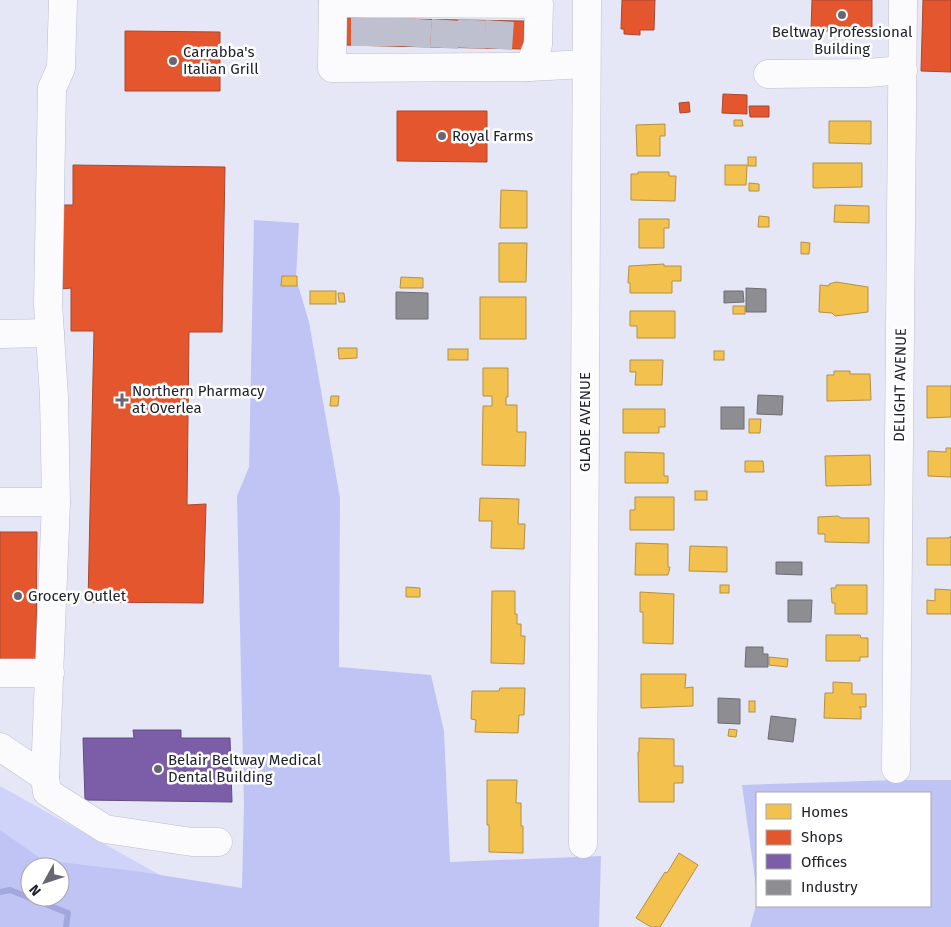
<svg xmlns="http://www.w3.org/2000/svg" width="951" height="927" font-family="'Fira Sans',sans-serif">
  <rect width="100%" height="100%" fill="#e5e7f7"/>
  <path fill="#cfd3f9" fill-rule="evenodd" d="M 0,786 L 160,875 L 0,927 ZM 30,867 L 60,867 L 60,897 L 30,897 Z"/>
  <g fill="#c0c4f4" fill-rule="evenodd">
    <path d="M 254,220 L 299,223 L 296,278 L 309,322 L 340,498 L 339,667 L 431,675 L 444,731 L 450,862 L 601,856 L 599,927 L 0,927 L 0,830 L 43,860 L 135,871 L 242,888 L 244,806 L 237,496 L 249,467 ZM 30,867 L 60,867 L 60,897 L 30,897 Z"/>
    <polygon points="896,780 951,780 951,927 750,927 757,902 757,906 930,906 930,793 757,793 757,894 742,785"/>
  </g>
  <g fill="#f2c14e" stroke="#b39144">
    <polygon points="734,120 742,120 743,126 734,126"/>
    <polygon points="829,121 871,121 871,144 829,143"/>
    <polygon points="665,124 665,136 660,136 660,156 637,156 636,125"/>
    <rect x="748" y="157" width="8" height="9"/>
    <polygon points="813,163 862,163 862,187 813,188"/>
    <polygon points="725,165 747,165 746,185 725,185"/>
    <polygon points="638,172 669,172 669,176 676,176 675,201 631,200 631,174 638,174"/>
    <polygon points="749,183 759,184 759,191 749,191"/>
    <polygon points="501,190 527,191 527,228 500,228"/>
    <polygon points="835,205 869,206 869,223 834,222"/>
    <polygon points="759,216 769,217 769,227 758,227"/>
    <polygon points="639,219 669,219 669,228 664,228 664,248 639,248"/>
    <polygon points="801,242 810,243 809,254 801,254"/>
    <polygon points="499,243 527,243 526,282 499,282"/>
    <polygon points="664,264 664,266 681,266 681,281 672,281 672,293 630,293 630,283 628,283 629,266"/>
    <polygon points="282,276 297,276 297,286 281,286"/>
    <polygon points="401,277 423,278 423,288 400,288"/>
    <polygon points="836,282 868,287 868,312 835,316 832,313 819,312 820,285 829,286 829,284"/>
    <rect x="310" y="291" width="26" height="13"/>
    <polygon points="338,293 344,293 345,302 339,302"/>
    <rect x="480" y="297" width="46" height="42"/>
    <rect x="733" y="306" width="12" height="8"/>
    <polygon points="630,311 675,311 675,338 637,338 637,326 630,326"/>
    <polygon points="338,348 357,348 357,358 339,359"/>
    <rect x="448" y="349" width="20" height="11"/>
    <rect x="714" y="351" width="10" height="9"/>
    <polygon points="630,360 663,360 662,385 635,385 636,372 630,372"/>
    <polygon points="483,368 508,368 508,397 506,397 506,405 517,405 517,432 526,432 525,466 482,465 483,406 492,406 492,396 483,396"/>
    <polygon points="834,371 850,371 850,374 870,374 871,400 827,401 827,375 834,375"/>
    <polygon points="927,386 951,386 951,417 927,418"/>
    <polygon points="331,396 339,396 338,406 330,406"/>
    <polygon points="623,409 665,409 665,427 659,427 659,433 623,433"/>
    <polygon points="749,419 761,419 760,433 749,433"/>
    <polygon points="946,448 951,448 951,477 928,476 928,451 946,452"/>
    <polygon points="625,452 664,453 664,476 668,476 668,483 625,483"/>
    <polygon points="870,455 871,485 826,486 825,456"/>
    <polygon points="745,461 763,461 764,472 745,472"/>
    <rect x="695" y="491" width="12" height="9"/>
    <polygon points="635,497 674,497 674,530 630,530 630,510 635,510"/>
    <polygon points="480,498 519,499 518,524 525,524 524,549 491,548 492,521 479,521"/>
    <polygon points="838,516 841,518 869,518 869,543 825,542 825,534 818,534 818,517"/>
    <polygon points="949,537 951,537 951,565 927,565 927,538 949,538"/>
    <polygon points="636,543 668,544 668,567 670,567 668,575 635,575"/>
    <polygon points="690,546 727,547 727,572 689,571"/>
    <rect x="720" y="585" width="9" height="8"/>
    <polygon points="836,585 867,585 867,614 835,614 835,603 832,603 831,588 836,588"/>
    <polygon points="406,587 420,588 420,597 406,597"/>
    <polygon points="935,589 951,590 951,614 927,614 927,600 935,601"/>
    <polygon points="492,591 515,591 515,614 517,614 517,624 521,624 521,636 525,636 524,664 491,663"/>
    <polygon points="640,592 674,594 673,644 643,643 643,612 640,612"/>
    <polygon points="826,635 860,635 861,638 868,638 868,657 860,657 860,661 826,661"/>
    <polygon points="769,657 788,659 787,667 769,665"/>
    <polygon points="641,674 686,674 685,688 693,687 693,706 641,708"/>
    <polygon points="833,682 852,683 852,694 866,694 866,707 859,707 861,708 861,719 824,718 825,693 833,693"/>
    <polygon points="500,688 525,688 524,715 519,715 518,733 475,732 476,720 471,719 472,691 499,691"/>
    <rect x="749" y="701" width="6" height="11"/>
    <polygon points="729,729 737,730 736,737 728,736"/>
    <polygon points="639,738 674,739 674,766 683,766 683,783 674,783 674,802 639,802 638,752 639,752"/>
    <polygon points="487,780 517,780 516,803 521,803 521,826 523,826 523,853 489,852 489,825 487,825"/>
    <polygon points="679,853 698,865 660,927 651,927 636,918 665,872 667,873"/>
  </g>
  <g fill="#e4572e" stroke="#a9472e">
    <polygon points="622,0 655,0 654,30 640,30 640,35 624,34 624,29 621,29"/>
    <polygon points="812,0 872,0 872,31 811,31"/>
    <polygon points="923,0 951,0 951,72 921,71"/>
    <polygon points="342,18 524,21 523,49 343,45"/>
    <polygon points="125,31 220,32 220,91 125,91"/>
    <polygon points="723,94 747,95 747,114 722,113"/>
    <polygon points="689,102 690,112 680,113 679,103"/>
    <polygon points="749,106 769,106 769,117 750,117"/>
    <polygon points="397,111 487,111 487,162 397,161"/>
    <polygon points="73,165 225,167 222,332 189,332 187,505 206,504 203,603 88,602 94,331 71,331 71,288 61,289 63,205 73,205"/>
    <polygon points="0,532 37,532 36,660 0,659"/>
  </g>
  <polygon fill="#7b5ea7" stroke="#604c83" points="133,730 181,730 181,738 230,738 232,802 85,800 83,738 134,738"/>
  <g fill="#8d8d92" stroke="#6c6d74">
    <polygon points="746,288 766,289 766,312 746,312"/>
    <polygon points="724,291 743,291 744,302 724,303"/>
    <polygon points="396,292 428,293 428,319 396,319"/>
    <polygon points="758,395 783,396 782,415 757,414"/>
    <rect x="721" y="407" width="23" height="22"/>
    <polygon points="776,562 802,562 802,575 776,574"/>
    <polygon points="788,600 812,600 811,622 788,622"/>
    <polygon points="746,647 763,647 763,654 768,654 768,667 745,667"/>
    <polygon points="718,698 740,699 740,724 718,723"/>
    <polygon points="771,716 796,719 793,742 768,739"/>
  </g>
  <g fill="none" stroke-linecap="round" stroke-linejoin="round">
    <polyline stroke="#a2a7dd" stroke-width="6" points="0,892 10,890 68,913 66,927"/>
    <g stroke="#bec0cf" stroke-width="28" stroke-dasharray="28 14" stroke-linecap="butt">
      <polyline points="365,18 365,46"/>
      <polyline points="390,18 390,46"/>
      <polyline points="416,47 418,19"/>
      <polyline points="444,48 446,19"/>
      <polyline points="471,48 472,20"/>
      <polyline points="498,49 500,20"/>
    </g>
    <defs>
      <g id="minor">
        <polyline points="333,0 332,68 529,67 586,64"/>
        <polyline points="333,3 539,4 538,45 529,67"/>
        <polyline points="768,74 868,73 903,70"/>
        <polyline points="0,334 50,333"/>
        <polyline points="0,502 56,502 54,397 48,304 52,88 61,68 63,0"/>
        <polyline points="0,673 50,673"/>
        <polyline points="0,747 45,777 47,792 105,829 192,842 218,842"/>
        <polyline points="896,769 903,0"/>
        <polyline points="45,777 56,502"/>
        <polyline points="583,844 587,0"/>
      </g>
    </defs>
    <use href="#minor" stroke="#bdbecc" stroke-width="29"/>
    <use href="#minor" stroke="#fbfbfe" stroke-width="28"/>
  </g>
  <g fill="#656774" stroke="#fff" stroke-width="2">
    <circle cx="842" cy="15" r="5"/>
    <circle cx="173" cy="61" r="5"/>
    <circle cx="442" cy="136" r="5"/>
    <path d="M119.5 392.5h5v5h5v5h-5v5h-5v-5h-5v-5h5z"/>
    <circle cx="18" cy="596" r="5"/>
    <circle cx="158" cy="769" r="5"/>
  </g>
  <g text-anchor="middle" stroke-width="5" stroke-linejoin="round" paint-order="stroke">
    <g font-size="15" fill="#20222e" stroke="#fff" text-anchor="start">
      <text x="842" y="37" text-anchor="middle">Beltway Professional<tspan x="842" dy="17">Building</tspan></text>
      <text x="183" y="57">Carrabba's<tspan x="183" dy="17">Italian Grill</tspan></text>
      <text x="452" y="141">Royal Farms</text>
      <text x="132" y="396">Northern Pharmacy<tspan x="132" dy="17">at Overlea</tspan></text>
      <text x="28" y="601">Grocery Outlet</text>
      <text x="168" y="765">Belair Beltway Medical<tspan x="168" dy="17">Dental Building</tspan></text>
    </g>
    <g font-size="15" fill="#20222e" stroke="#fff">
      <text transform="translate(900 385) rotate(-89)" y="5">DELIGHT AVENUE</text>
      <text transform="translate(585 422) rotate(-90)" y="5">GLADE AVENUE</text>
    </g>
  </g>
  <rect x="756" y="792" width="175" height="115" fill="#ffffff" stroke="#a6a7ab"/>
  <rect x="766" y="804" width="25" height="15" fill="#f2c14e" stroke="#a6a7ab"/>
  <text x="801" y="817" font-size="15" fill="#20222e">Homes</text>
  <rect x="766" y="830" width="25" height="15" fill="#e4572e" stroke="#a6a7ab"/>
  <text x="801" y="842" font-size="15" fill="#20222e">Shops</text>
  <rect x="766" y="854" width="25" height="15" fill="#7b5ea7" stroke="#a6a7ab"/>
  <text x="801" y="867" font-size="15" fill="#20222e">Offices</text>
  <rect x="766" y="880" width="25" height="15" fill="#8d8d92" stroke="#a6a7ab"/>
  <text x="801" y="892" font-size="15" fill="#20222e">Industry</text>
  <g transform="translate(45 882) rotate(230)"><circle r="24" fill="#ffffff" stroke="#a6a7ab"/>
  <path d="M0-4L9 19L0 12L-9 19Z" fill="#656774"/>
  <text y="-8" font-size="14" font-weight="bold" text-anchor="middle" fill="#20222e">N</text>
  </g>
</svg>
